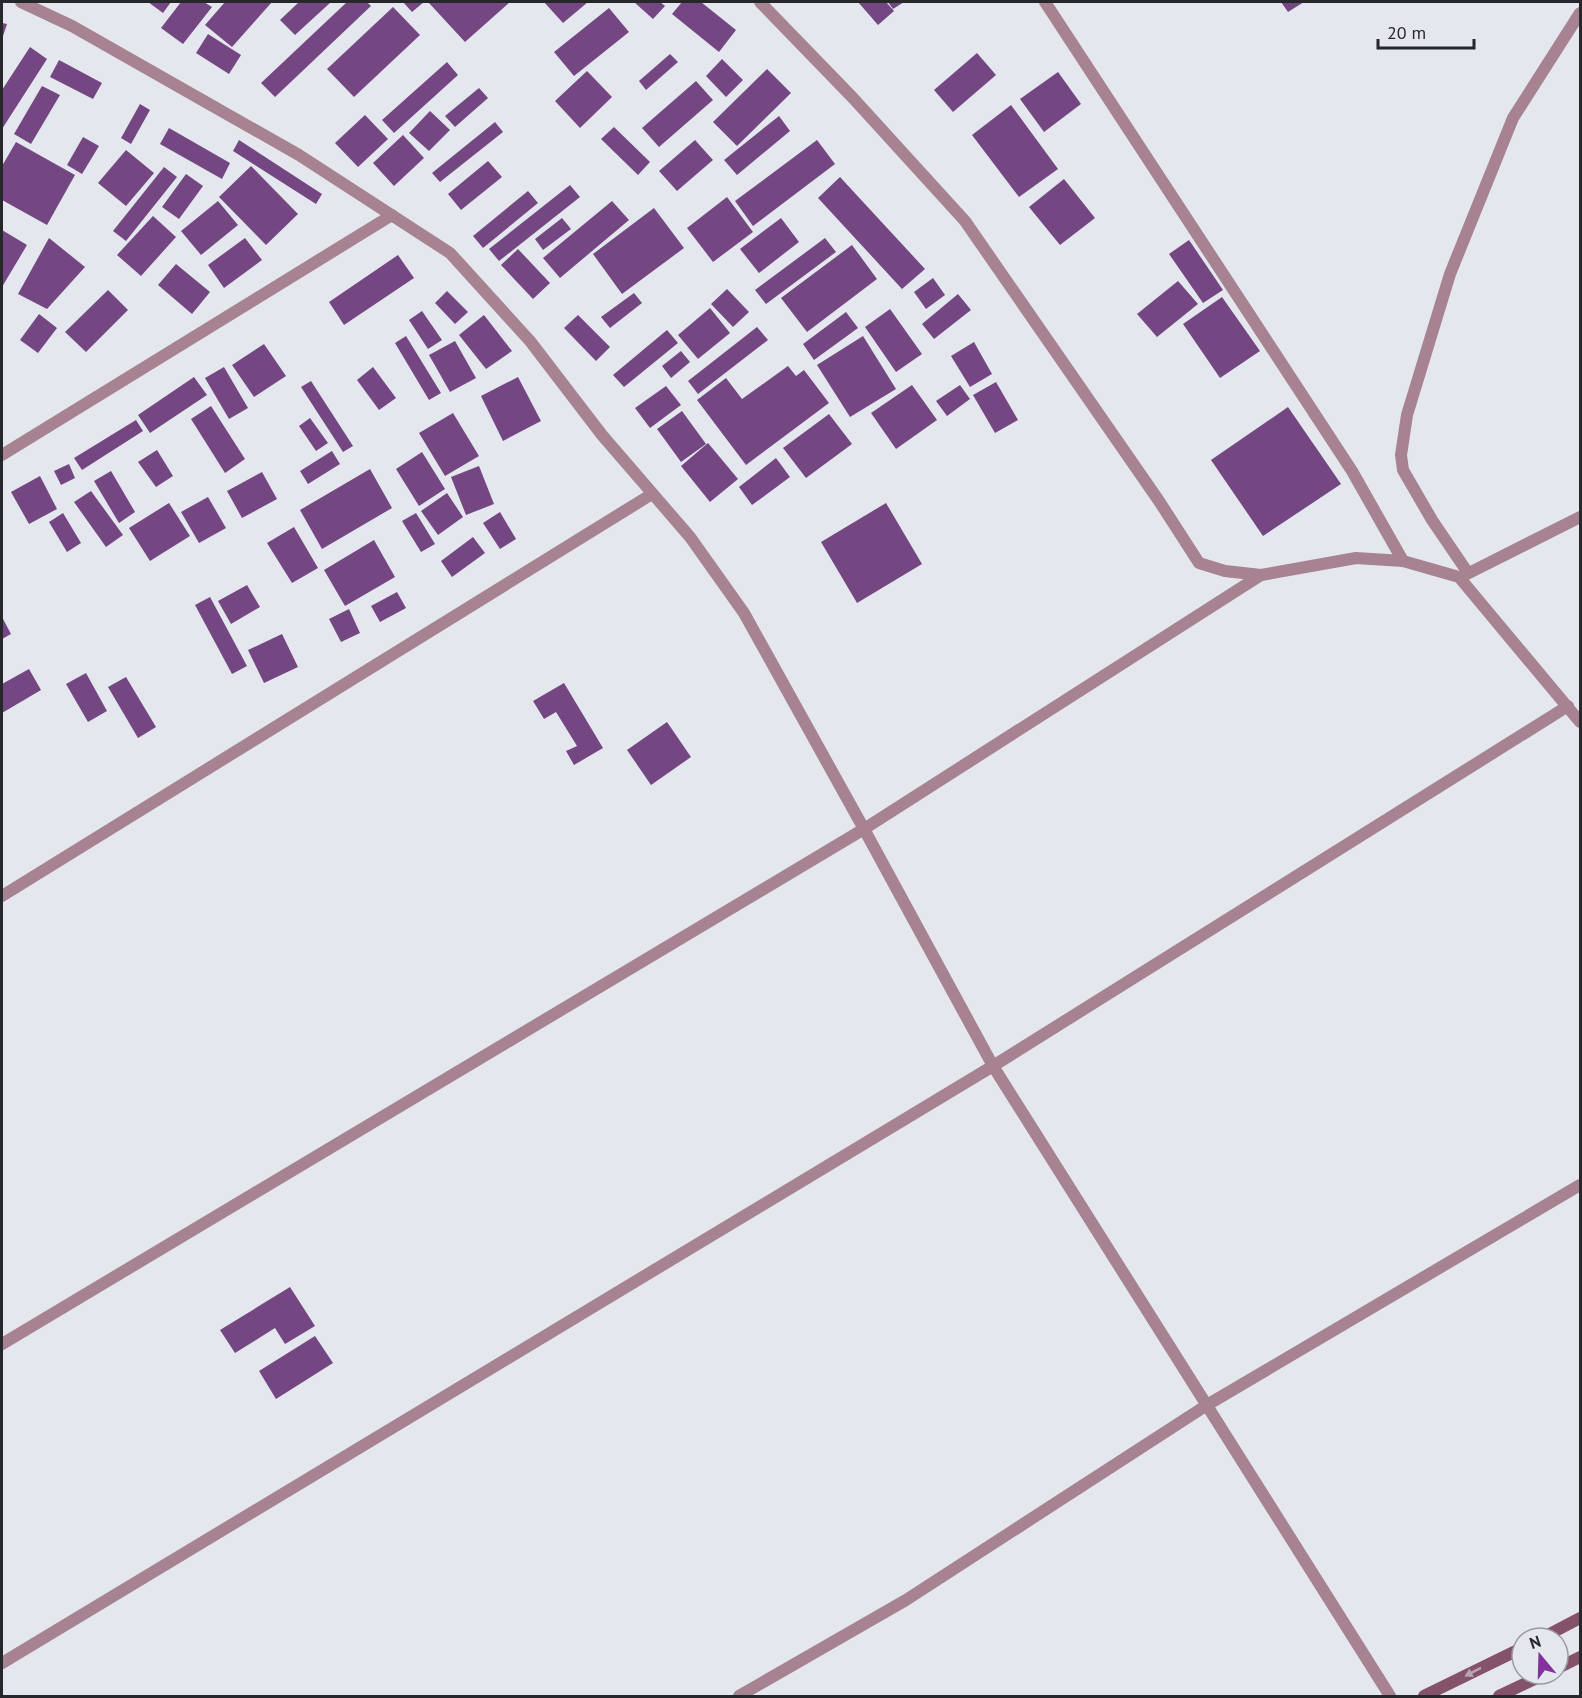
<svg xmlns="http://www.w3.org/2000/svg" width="1582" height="1698" font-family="'PT Sans',sans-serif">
  <rect width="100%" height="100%" fill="#e5e7ef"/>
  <g fill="#744783">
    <polygon points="148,2 171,2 163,13"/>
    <polygon points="181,2 204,2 212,7 183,44 161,28"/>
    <polygon points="225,2 272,2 232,47 205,25"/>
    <polygon points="299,2 331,2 295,35 280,20"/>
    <polygon points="347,2 367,2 371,6 275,97 261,83"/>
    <polygon points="403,2 424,2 412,12"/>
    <polygon points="431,2 510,2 465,42 429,3"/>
    <polygon points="544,2 588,2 563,23"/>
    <polygon points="634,2 660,2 665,6 653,19"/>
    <polygon points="682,2 701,2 736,30 719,52 672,14"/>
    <polygon points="858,2 886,2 894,11 878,25"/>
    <polygon points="888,2 904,2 893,9"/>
    <polygon points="1281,2 1304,2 1288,12"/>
    <polygon points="393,7 420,35 354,97 327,69"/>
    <polygon points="609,8 629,32 574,76 554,52"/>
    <polygon points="2,23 7,24 2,39"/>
    <polygon points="208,34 241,55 229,74 196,53"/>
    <polygon points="30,47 47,59 2,129 2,90"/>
    <polygon points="977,53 996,75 953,112 934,90"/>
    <polygon points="670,54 678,62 646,90 639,81"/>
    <polygon points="722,59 743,80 726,97 706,76"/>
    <polygon points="59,60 102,83 93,99 50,77"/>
    <polygon points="447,62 458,75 394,133 382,120"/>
    <polygon points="767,69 791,93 737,146 713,122"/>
    <polygon points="587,71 612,97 580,128 555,101"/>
    <polygon points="1058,72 1081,104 1044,132 1020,99"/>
    <polygon points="696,81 713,100 659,147 642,128"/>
    <polygon points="42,86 60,95 31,144 14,134"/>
    <polygon points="479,88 488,98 455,127 445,116"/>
    <polygon points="140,104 150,110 131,144 121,138"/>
    <polygon points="1011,105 1058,169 1019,197 972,135"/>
    <polygon points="430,111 450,130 429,151 409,133"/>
    <polygon points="365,115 388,139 358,167 335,143"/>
    <polygon points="779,116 790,131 737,175 724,160"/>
    <polygon points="495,122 503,132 440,182 432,173"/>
    <polygon points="614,127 650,162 638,175 601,139"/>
    <polygon points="169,128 230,163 222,179 160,144"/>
    <polygon points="403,135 424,158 394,186 373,163"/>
    <polygon points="83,137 99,146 82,174 67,165"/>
    <polygon points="239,140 322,194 316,204 233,151"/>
    <polygon points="695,140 713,160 677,191 659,171"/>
    <polygon points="817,140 835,164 753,226 735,201"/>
    <polygon points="16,142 75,175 47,225 2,200 2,166"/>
    <polygon points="126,150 154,173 126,206 98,183"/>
    <polygon points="488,161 502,177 461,210 448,194"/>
    <polygon points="251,166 298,214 266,245 219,197"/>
    <polygon points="164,167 177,177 126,241 113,231"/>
    <polygon points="186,174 203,186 179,219 162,207"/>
    <polygon points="840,177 925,269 902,289 818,198"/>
    <polygon points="1064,179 1095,218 1060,245 1029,207"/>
    <polygon points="570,185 580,197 499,261 489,249"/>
    <polygon points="528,191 538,203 483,248 473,236"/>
    <polygon points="727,197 753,232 713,262 687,228"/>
    <polygon points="218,201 238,225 201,255 181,231"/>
    <polygon points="612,201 629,220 560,278 543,258"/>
    <polygon points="654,208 684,248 622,294 593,254"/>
    <polygon points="153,216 176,237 141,276 117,255"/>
    <polygon points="562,218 571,229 543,250 535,239"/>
    <polygon points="781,218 799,242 759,273 740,249"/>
    <polygon points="2,230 27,245 2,287"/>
    <polygon points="49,238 85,267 47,309 18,294"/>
    <polygon points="245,238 262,260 224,288 208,265"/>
    <polygon points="825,238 836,252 766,304 755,290"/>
    <polygon points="1189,240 1223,290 1203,303 1169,254"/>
    <polygon points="852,245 877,279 807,332 781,298"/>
    <polygon points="518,249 550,283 533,299 501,265"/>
    <polygon points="398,255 414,278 344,325 329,302"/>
    <polygon points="176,264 210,292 192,314 158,285"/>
    <polygon points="933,278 945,295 926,309 914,292"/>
    <polygon points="1178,281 1198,304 1157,337 1137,314"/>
    <polygon points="727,289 749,312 733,327 711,304"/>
    <polygon points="108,290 128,310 86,352 65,332"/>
    <polygon points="447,291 468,312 455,324 435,303"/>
    <polygon points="634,293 642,303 610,328 601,317"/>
    <polygon points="958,294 971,310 934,339 922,324"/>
    <polygon points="1222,297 1260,351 1220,378 1183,324"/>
    <polygon points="710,308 730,333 698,359 678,335"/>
    <polygon points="890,309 922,354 896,372 865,327"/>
    <polygon points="422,311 442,340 428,349 409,320"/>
    <polygon points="846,312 858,328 814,360 803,344"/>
    <polygon points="39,314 57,328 38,353 20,340"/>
    <polygon points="484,315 512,351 486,369 459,335"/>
    <polygon points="578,315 610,347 596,361 564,328"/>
    <polygon points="757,327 768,340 698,394 688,381"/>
    <polygon points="667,330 678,343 624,387 613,375"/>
    <polygon points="406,336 441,393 429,400 395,343"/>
    <polygon points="863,336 896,389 850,417 817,365"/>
    <polygon points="455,341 476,378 450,392 429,355"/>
    <polygon points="974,342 992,374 970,387 951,356"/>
    <polygon points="264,344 286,376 254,397 232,365"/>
    <polygon points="681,351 690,362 671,378 662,366"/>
    <polygon points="788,366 796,376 804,370 829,403 746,465 697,400 726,378 742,399"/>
    <polygon points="224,367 248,408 229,419 205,378"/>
    <polygon points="373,367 396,398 379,410 357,380"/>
    <polygon points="194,377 207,395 150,433 138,415"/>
    <polygon points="518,377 541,421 503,441 481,396"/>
    <polygon points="311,381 353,446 343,452 301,387"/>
    <polygon points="996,382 1018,420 995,433 973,395"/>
    <polygon points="912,385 937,420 896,449 871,413"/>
    <polygon points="960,385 970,399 947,416 936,401"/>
    <polygon points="666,386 681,405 650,428 635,408"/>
    <polygon points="211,406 245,459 225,473 191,419"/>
    <polygon points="1288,407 1341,484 1263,536 1211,460"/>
    <polygon points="682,411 706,444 681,462 657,429"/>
    <polygon points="453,413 479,456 445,476 419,433"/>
    <polygon points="829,414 852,444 806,478 783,448"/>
    <polygon points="310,418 328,443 316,451 299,426"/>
    <polygon points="136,420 143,431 82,470 74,458"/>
    <polygon points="708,443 738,479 710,502 681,466"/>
    <polygon points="157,450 173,476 156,487 138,462"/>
    <polygon points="332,451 340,464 308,484 300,471"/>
    <polygon points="422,452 445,489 419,506 396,469"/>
    <polygon points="776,458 790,477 752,505 739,487"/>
    <polygon points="69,464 75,478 61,485 54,471"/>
    <polygon points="479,466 494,504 466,515 451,477"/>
    <polygon points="370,469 392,508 322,549 300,510"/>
    <polygon points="111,471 135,512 119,523 94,481"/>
    <polygon points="262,472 277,499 242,518 227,491"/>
    <polygon points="40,476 57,509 29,524 11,492"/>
    <polygon points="91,491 123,535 106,547 74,502"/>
    <polygon points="447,493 463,517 438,535 421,511"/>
    <polygon points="208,497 226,528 199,543 181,512"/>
    <polygon points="169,503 190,536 150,561 129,528"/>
    <polygon points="886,503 922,564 857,603 821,542"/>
    <polygon points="500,512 516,539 500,549 483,523"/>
    <polygon points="63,513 81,543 67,552 49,522"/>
    <polygon points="416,513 435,544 421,552 402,521"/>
    <polygon points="294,527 318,568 292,583 267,543"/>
    <polygon points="473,537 485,553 452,577 441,561"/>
    <polygon points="374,540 395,577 345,606 324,570"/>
    <polygon points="247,585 260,607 231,624 218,601"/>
    <polygon points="397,592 406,608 380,622 371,606"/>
    <polygon points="210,597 247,666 232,674 195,605"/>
    <polygon points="349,609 360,633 341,642 329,619"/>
    <polygon points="2,617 11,634 2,639"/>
    <polygon points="282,634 298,667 264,683 248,650"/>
    <polygon points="29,669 41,690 2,713 2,684"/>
    <polygon points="86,673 107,711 88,722 66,684"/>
    <polygon points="126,677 156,727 138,738 108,687"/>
    <polygon points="564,683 603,748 574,765 566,751 577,746 556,712 544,719 533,701"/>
    <polygon points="667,722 691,757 651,785 627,750"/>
    <polygon points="290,1287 315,1326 285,1344 275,1328 235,1353 220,1330"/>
    <polygon points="315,1336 333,1363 276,1399 259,1371"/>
  </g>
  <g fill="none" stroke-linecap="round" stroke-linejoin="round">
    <g stroke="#a78391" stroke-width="12">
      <polyline points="21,2 72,26 299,155 450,253 530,341 602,435 690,537 744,613 864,829 993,1066 1390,1696"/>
      <polyline points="760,2 853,98 965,221 1159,501 1199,563 1225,571 1261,575 1356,558 1403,561 1459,577 1580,722"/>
      <polyline points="1045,2 1352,471 1403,561"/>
      <polyline points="2,455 392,215"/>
      <polyline points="1468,573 1432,520 1403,470 1401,455 1407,415 1450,274 1513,118 1580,13"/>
      <polyline points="1461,577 1580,517"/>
      <polyline points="2,896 652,494"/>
      <polyline points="2,1344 864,829 1261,575"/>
      <polyline points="2,1663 993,1066 1568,706"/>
      <polyline points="739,1696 906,1600 1207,1405 1580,1185"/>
    </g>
    <g stroke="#855369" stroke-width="12">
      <polyline points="1542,1638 1580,1618"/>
      <polyline points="1558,1668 1580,1657"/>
      <polyline points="1424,1696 1522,1648"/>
      <polyline points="1499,1696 1545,1674"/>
    </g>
  </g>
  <defs><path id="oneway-solid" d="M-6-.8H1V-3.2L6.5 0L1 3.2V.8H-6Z" transform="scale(1.5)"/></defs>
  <use fill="#baa4b3" href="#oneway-solid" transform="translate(1473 1672) rotate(153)"/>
  <rect width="1582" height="1698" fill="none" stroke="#26272a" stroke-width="6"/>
  <g transform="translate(1540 1656) rotate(341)"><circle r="28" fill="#e5e7ef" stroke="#999aa0" stroke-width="1.5"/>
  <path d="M0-4.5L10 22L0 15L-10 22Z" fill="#8431a0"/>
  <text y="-9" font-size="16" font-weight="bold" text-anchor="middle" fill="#26272a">N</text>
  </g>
  <path d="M1378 39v9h96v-9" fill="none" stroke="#26272a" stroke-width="3"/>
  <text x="1387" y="39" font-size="18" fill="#26272a" stroke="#e5e7ef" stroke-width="4.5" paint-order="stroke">20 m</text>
</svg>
